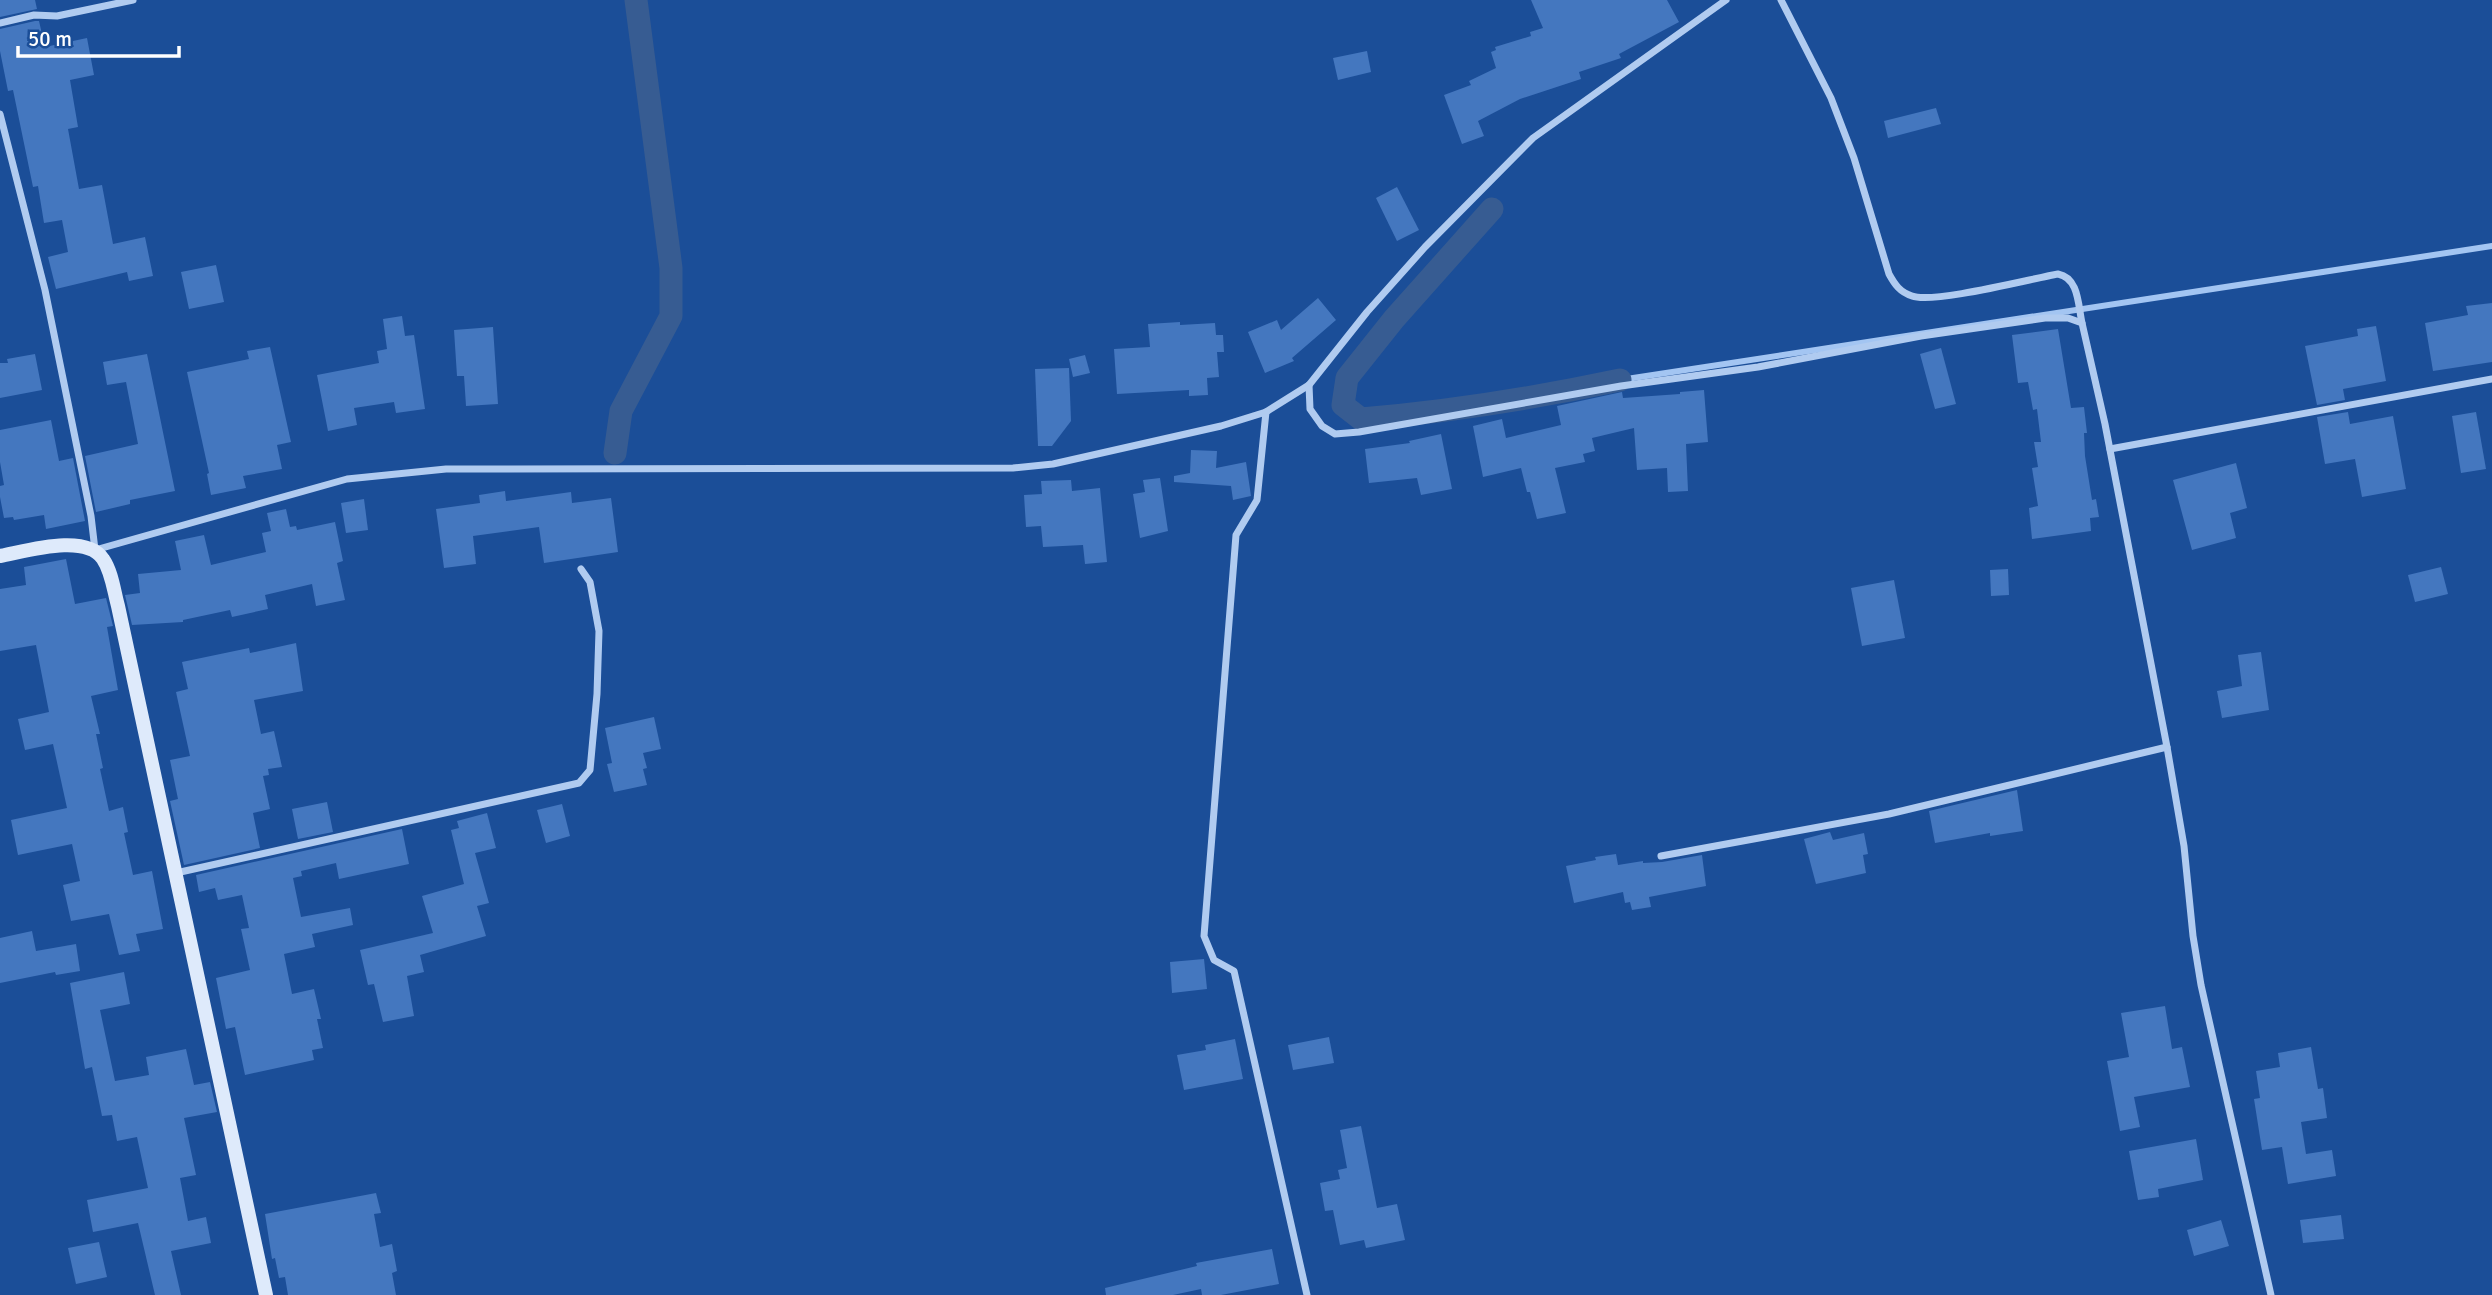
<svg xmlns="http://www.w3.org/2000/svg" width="2492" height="1295" font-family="Signika,sans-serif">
  <rect width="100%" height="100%" fill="#1b4e98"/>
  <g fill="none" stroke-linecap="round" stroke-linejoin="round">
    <path stroke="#a3c5f2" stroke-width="6" d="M 1620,380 C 1910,333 2201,290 2492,246"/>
    <g stroke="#375c92" stroke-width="23">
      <path d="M 1492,209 L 1394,319 L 1347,378 L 1343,405 L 1361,419 C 1447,412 1535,398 1620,380"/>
      <polyline points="615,453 621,411 671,316 671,268 636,0"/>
    </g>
  </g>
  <g fill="#4477bf">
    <polygon points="0,0 35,0 37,9 0,17"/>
    <polygon points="1531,0 1667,0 1679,22 1619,54 1621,58 1579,72 1581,79 1520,99 1478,121 1484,136 1462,144 1444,95 1471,85 1469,81 1496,68 1491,52 1496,50 1495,47 1531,36 1530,32 1543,28"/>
    <polygon points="35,21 39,21 45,47 87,38 94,75 70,80 78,127 68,129 79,189 102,185 113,244 145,237 153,276 129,281 127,272 56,289 48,257 68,252 62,220 44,223 38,186 33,187 13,90 8,91 0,51 0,29"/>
    <polygon points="1367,51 1371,72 1338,80 1333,58"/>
    <polygon points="1936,108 1941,124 1888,138 1884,121"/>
    <polygon points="1397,187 1419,230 1397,241 1376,198"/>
    <polygon points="216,265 224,302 189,309 181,272"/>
    <polygon points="1318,298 1336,320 1292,358 1294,361 1265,373 1248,332 1277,320 1281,330"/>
    <polygon points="2492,303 2492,362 2433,371 2425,323 2468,315 2466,306"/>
    <polygon points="402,316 405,336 414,335 425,409 396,413 394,402 354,408 357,425 328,431 317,375 379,363 377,351 387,349 383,319"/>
    <polygon points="1180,322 1180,325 1215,323 1216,335 1223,335 1224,352 1217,352 1219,377 1207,378 1208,395 1189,396 1189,390 1117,394 1114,349 1150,347 1148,324"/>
    <polygon points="2376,326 2386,381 2343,389 2345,400 2317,405 2305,346 2358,336 2357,329"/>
    <polygon points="493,327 498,404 466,406 464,376 457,376 454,330"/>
    <polygon points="2058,329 2071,408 2084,407 2087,433 2084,433 2085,456 2092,500 2096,499 2099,517 2090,518 2091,531 2032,539 2029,508 2038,506 2032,468 2038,467 2034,442 2041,442 2037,409 2033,410 2028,382 2018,383 2012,335"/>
    <polygon points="270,347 291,442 277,445 282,469 243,476 246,488 211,495 207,474 209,473 187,372 249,359 247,351"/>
    <polygon points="1941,348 1956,404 1935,409 1920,354"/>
    <polygon points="35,354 42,390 0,398 0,363 8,363 7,359"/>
    <polygon points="147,354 175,491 130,500 130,504 96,512 85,456 138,444 126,382 107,385 103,362"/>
    <polygon points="1085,355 1090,373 1073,377 1069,359"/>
    <polygon points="1069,368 1071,421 1052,446 1038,446 1035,369"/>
    <polygon points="1704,390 1708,442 1686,444 1688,491 1668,492 1667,468 1637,470 1634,428 1592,438 1595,451 1583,454 1585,462 1555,468 1566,513 1537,519 1530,492 1527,492 1521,468 1483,477 1473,426 1502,419 1506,438 1561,425 1557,406 1622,392 1623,398 1680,394 1680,392"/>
    <polygon points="2348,412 2350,424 2393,416 2406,489 2362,497 2355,459 2325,464 2317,417"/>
    <polygon points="2476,412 2486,469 2461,473 2452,416"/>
    <polygon points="51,420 59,461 73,458 85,521 46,529 44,515 14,520 13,517 4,518 0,497 0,486 4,485 0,462 0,430"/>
    <polygon points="1441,434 1452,489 1421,495 1417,478 1369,483 1365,449 1410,443 1409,441"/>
    <polygon points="1191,450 1217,451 1216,468 1246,462 1251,496 1233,500 1231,486 1174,482 1174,476 1190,473"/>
    <polygon points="2236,463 2247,508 2230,513 2236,538 2192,550 2173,480"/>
    <polygon points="1160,478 1168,531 1140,538 1133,494 1145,492 1143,480"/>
    <polygon points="1071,480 1072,491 1100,488 1107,562 1085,564 1083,545 1043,547 1041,526 1026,527 1024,495 1042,494 1041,481"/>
    <polygon points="505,491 506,501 571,492 572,503 611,498 618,552 544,563 539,527 473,536 476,564 444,568 436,509 480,503 479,495"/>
    <polygon points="364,499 368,530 346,533 341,503"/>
    <polygon points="286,509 290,527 296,526 297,530 335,522 343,561 337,563 345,600 316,606 312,584 265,595 268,609 232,617 230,610 183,620 183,622 132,625 125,595 140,593 138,574 181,570 175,541 204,535 211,565 266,552 262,533 271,531 267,513"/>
    <polygon points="66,559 75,604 106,598 113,626 107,627 118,690 91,696 100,734 96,734 103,768 100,769 109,811 123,807 128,832 124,833 133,875 152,871 163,929 136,934 140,951 119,955 109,914 71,921 63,885 80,881 72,844 18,855 11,820 67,808 53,744 25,750 18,719 49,712 36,645 0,651 0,589 26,585 24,567"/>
    <polygon points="2441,567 2448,594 2415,602 2408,575"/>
    <polygon points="2008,569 2009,595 1991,596 1990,570"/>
    <polygon points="1894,580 1905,638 1862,646 1851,588"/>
    <polygon points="296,643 303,691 254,700 261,734 274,731 282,767 268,769 269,775 263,776 270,809 253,813 260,848 184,865 170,801 178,799 170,760 190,756 176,692 188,689 182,662 249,648 250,653"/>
    <polygon points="2261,652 2269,710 2222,718 2217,691 2242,686 2238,655"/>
    <polygon points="654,717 661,749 643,753 647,768 643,769 647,785 614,792 607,764 612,763 605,728"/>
    <polygon points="2017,790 2023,831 1990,836 1990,833 1935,843 1929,811"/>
    <polygon points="327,802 333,832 298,839 292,809"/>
    <polygon points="562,804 570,836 546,843 537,810"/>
    <polygon points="487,813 496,848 475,853 489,903 477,906 486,936 420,955 424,972 407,976 414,1016 383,1022 374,984 368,985 360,950 433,933 422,896 464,884 451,830 459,828 457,821"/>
    <polygon points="402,829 409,864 339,879 336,863 301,871 302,876 293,878 301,917 350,908 353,925 312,934 315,947 284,954 292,994 314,989 321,1019 317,1019 323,1048 312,1050 314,1060 245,1075 235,1027 226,1029 216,978 250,970 241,929 249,928 242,895 218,900 215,888 199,892 196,875"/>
    <polygon points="1830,832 1833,840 1864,833 1868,854 1863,855 1866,873 1816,884 1804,839"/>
    <polygon points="1616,854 1618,865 1643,861 1643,863 1662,862 1702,855 1706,886 1649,897 1651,907 1632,910 1630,902 1625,903 1623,892 1574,903 1566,866 1596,860 1595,857"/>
    <polygon points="32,931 36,951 76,944 80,971 56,975 55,972 0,983 0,938"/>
    <polygon points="1204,959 1207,989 1172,993 1170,962"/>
    <polygon points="124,972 130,1004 100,1010 115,1081 149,1075 146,1057 186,1049 194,1085 210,1082 217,1112 184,1118 196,1175 180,1178 188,1221 206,1217 211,1243 171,1251 181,1295 155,1295 138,1223 93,1232 87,1200 148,1188 137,1137 117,1141 112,1115 102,1116 92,1067 85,1069 70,983"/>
    <polygon points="2165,1006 2172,1049 2182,1047 2190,1087 2134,1097 2140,1127 2120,1131 2107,1061 2129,1057 2121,1013"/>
    <polygon points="1329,1037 1334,1063 1293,1070 1288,1045"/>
    <polygon points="1235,1039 1243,1079 1184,1090 1177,1055 1206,1050 1205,1045"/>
    <polygon points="2311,1047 2318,1089 2323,1088 2327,1118 2301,1122 2306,1154 2332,1150 2336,1176 2288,1184 2282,1147 2262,1150 2254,1099 2260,1098 2256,1071 2280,1067 2278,1053"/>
    <polygon points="1361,1126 1377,1208 1397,1204 1405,1240 1366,1248 1364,1240 1340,1245 1333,1210 1325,1211 1320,1183 1340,1179 1338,1170 1347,1168 1340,1130"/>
    <polygon points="2196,1139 2203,1180 2158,1189 2159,1197 2138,1200 2129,1151"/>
    <polygon points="376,1193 381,1213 374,1214 380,1247 392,1244 397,1271 392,1273 396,1295 288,1295 285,1277 279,1278 275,1258 272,1259 265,1214"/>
    <polygon points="2341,1215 2344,1239 2303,1243 2300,1220"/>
    <polygon points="2221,1220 2229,1246 2194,1256 2187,1230"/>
    <polygon points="99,1242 107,1277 76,1284 68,1248"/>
    <polygon points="1272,1249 1279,1284 1221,1295 1202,1295 1201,1289 1173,1295 1106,1295 1105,1288 1197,1266 1196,1263"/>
  </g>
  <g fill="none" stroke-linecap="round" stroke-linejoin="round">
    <g stroke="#b0cbf0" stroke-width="7">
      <path d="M 1781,0 L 1831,98 L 1854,158 L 1889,274 C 1895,285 1900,292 1912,296 C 1933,304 2030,279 2058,274 C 2079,278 2078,305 2082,323"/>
      <polyline points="0,23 34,15 57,16 133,0"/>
      <polyline points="0,114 45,290 91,516 95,550 347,479 446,469 1013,468 1053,464 1221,426 1266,412 1309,385 1367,312 1425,247 1533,138 1726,0"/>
      <polyline points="1309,385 1310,409 1322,426 1335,434 1359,432 1621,386 1758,367 1921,336 2045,318 2068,318 2082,323 2105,424 2167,747 2184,846 2193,936 2201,985 2271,1295"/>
      <polyline points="1266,412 1257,500 1236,535 1204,936 1214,960 1234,971 1307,1295"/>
      <polyline points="2110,449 2492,379"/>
      <polyline points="1661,856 1889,814 2167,747"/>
      <polyline points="176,873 579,783 590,770 597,694 599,631 590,582 581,569"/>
    </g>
    <path stroke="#deeafb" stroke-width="14" d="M 0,556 C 27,551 86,533 103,559 C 112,572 114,592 118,606 L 266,1295"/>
  </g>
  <path d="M18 46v10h161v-10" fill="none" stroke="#ffffff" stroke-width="3.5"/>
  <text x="28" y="46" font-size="21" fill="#ffffff" stroke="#1b4e98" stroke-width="5" paint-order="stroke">50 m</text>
</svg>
